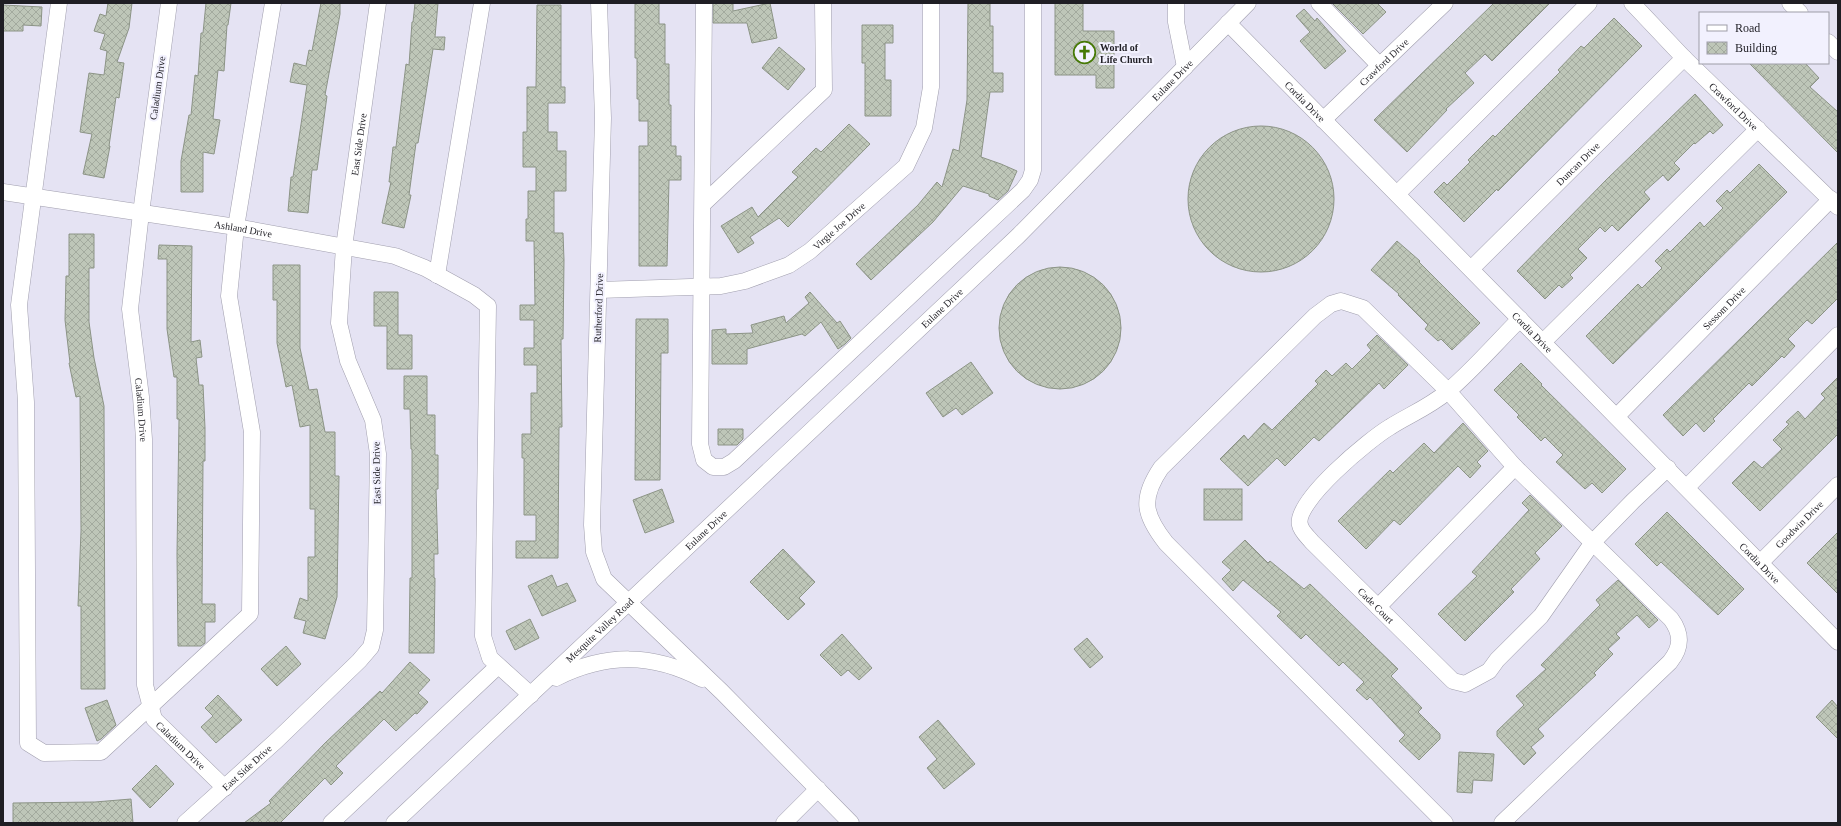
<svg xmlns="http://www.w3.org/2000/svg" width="1841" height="826" font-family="Georgia,serif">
  <defs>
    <pattern id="building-cross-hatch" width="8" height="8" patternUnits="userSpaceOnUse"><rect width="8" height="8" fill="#bec6b8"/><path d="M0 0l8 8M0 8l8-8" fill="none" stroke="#a3aa9e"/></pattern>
  </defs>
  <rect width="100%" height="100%" fill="#e5e3f3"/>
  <g fill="url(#building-cross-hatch)" stroke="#8c9486">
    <polygon points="108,3 132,3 129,28 117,62 124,63 119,98 116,97 109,146 110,146 104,178 83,174 92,134 80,132 89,73 104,75 107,51 100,49 105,34 94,31 100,14 106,16"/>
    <polygon points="206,3 231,3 228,25 227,25 224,71 218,70 213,119 220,120 214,154 203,152 203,192 181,192 181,161 189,115 191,115 195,75 198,76 201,33 203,33"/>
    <polygon points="321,3 340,3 340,14 325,95 327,96 317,170 312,170 308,213 288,211 291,177 293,177 307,85 290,82 294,63 306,66 309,50 312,51"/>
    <polygon points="415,3 438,3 435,37 445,37 444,50 433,49 418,143 416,143 409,195 411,195 404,228 382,223 391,182 389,182 393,147 396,147 406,64 409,65 412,22 413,22"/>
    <polygon points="635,3 659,3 659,24 665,24 665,64 669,64 669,105 671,105 671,146 676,146 676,156 681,156 681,180 669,180 667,266 639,266 639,146 648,146 648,121 639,121 639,99 637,99 637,58 635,58"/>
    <polygon points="713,3 733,3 733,11 770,3 777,38 752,43 747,23 713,23"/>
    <polygon points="968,3 990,3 990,26 993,26 993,73 1003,73 1003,92 990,92 981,157 1001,164 1017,171 1008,191 998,200 989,196 989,194 963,186 933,222 871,280 856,264 918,205 937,182 942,187 953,149 959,151 967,100"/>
    <polygon points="1055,3 1083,3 1083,31 1114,31 1114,88 1096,88 1096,75 1055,75"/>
    <polygon points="1332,3 1377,3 1386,12 1363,34"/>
    <polygon points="1494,3 1550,3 1492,61 1485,54 1465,73 1474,83 1446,109 1447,110 1407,152 1374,120"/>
    <polygon points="3,5 42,7 41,26 23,25 23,31 3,31"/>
    <polygon points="537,5 561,5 561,87 565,87 565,103 548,103 548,132 557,132 557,151 566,151 566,191 554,191 554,233 563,233 564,260 563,339 561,339 562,427 559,427 558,558 516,558 516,541 536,541 536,515 524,515 524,458 522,458 522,434 531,434 531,393 537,393 537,365 524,365 524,348 534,348 534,320 520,320 520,305 535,305 534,241 526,241 526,219 528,219 528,191 536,191 536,167 523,167 523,132 527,132 527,87 536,87"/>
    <polygon points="1304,9 1315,21 1317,18 1346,51 1325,69 1300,41 1310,32 1296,16"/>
    <polygon points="1614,18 1642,46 1498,191 1497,189 1464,222 1434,192 1444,182 1447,185 1470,162 1468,160 1493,135 1495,137 1560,72 1558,70 1581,46 1584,48"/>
    <polygon points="862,25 893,25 893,43 885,43 885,80 891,80 891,116 865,116 865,63 862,63"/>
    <polygon points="779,47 805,69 788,90 762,68"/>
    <polygon points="1749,63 1805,63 1819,78 1810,87 1838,112 1838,153"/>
    <polygon points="1695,94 1723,125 1713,134 1710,131 1695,144 1694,143 1674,163 1680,169 1668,181 1663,175 1644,192 1650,199 1618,231 1612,225 1605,232 1600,227 1578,249 1587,258 1570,275 1573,278 1562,288 1559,285 1545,299 1517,271 1607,179"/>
    <polygon points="849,124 870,144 788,227 779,218 750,237 754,243 738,253 721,226 752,207 758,217 798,177 792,172 816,148 821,152"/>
    <circle cx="1261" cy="199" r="73"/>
    <polygon points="1759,164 1787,192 1613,364 1586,336 1638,284 1642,288 1662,268 1655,261 1667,249 1670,252 1700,222 1704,227 1723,208 1716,201 1727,190 1730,193"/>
    <polygon points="69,234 94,234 94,268 89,268 89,322 94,358 104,406 105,689 81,689 81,606 78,606 81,531 80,396 76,397 69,363 70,363 65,320 66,276 69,276"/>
    <polygon points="1397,241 1420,261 1419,262 1480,323 1452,350 1441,339 1438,341 1425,329 1428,325 1398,295 1399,294 1371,270"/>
    <polygon points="1838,242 1838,298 1812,324 1807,320 1788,339 1795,346 1784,358 1782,356 1752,386 1749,383 1713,419 1715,421 1704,432 1696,423 1683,436 1663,415"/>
    <polygon points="159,245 192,246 191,342 200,340 202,357 196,358 199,385 203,385 205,428 205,461 203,461 202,604 215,604 215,622 205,622 205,643 201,646 178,646 177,554 179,419 177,419 177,377 174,377 167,329 167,259 158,259"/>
    <polygon points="273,265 300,265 300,348 309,390 317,389 325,432 335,432 335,476 339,476 337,597 325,639 303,633 306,621 294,618 300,598 308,601 308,557 315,557 315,509 310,509 310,425 300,427 292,385 286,387 277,343 277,300 273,300"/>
    <circle cx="1060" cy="328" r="61"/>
    <polygon points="374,292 398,292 398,335 412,335 412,369 387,369 387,326 374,326"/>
    <polygon points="810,292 837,323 840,321 851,338 845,344 838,349 821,322 805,336 802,334 747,349 747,364 712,364 712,330 726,329 726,334 753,333 751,325 784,316 786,323 809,303 805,297"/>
    <polygon points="636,319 668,319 668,353 661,353 660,480 635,480"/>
    <polygon points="1377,335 1408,365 1384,389 1379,383 1319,441 1314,437 1285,466 1277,458 1248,486 1220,459 1244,435 1248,440 1264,423 1272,430 1318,384 1315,381 1326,370 1332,376 1346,363 1352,369 1371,350 1367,345"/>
    <polygon points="971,362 993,393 962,415 956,408 943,417 926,393"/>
    <polygon points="1521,363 1542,384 1541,385 1626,469 1602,493 1592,483 1585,489 1556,462 1563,455 1545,437 1541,441 1517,417 1519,415 1494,390"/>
    <polygon points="404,376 427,376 427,415 435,415 435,455 438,455 438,489 436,489 438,554 434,554 434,578 435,578 434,653 409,653 410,578 412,578 412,449 411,449 410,409 404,409"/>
    <polygon points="1838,377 1838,434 1760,511 1732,483 1754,461 1762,468 1782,449 1773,440 1789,424 1786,422 1798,411 1805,419 1825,398 1821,394"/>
    <polygon points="1463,423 1488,451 1477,462 1481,466 1470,478 1458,466 1400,525 1394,520 1366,549 1338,521 1390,470 1393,473 1424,443 1434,453"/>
    <polygon points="718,429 743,429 743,439 737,445 718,445"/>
    <polygon points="662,489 674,522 645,533 633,500"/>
    <rect x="1204" y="489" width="38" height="31"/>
    <polygon points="1530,495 1562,526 1535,553 1540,559 1511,589 1514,592 1465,641 1438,614 1477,576 1472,572 1529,510 1522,503"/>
    <polygon points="1667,512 1744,589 1718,615 1661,562 1657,566 1635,544"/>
    <polygon points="1838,532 1838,594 1807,563"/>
    <polygon points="1245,540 1268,563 1270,561 1304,589 1310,584 1398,669 1391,676 1422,708 1418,712 1440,734 1440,739 1419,760 1399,741 1405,735 1370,697 1367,700 1356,690 1364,682 1343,662 1339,666 1306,634 1301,639 1277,616 1281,612 1243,580 1233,591 1222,579 1231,570 1222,562"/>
    <polygon points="783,549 815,582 799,598 805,604 788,620 750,582"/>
    <polygon points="552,575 557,587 567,583 576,601 542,616 528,586"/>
    <polygon points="1618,580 1658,620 1649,628 1637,615 1616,634 1620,638 1608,649 1613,654 1594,673 1596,675 1538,729 1544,736 1531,747 1536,753 1524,765 1497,736 1497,731 1524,705 1516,696 1546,669 1541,665 1600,605 1596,600"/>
    <polygon points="530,619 539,638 515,650 506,631"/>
    <polygon points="842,634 872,668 859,680 848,670 841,676 820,655"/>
    <polygon points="1087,638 1103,657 1090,668 1074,649"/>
    <polygon points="286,646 301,664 277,686 261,669"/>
    <polygon points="410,662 430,680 418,693 428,702 417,714 415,713 396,731 384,719 336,766 343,773 331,785 325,778 280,823 244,823 271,803 269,801 325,743 380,691 382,693"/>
    <polygon points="218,695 242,720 216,743 201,727 213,716 205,708"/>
    <polygon points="107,700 116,725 101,739 97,741 85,708"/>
    <polygon points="1832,700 1838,707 1838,739 1816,717"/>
    <polygon points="938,720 975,764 944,789 927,768 937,759 919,737"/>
    <polygon points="1459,752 1494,754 1492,781 1473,780 1472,793 1457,792"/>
    <polygon points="156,765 174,784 150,808 132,789"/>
    <polygon points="131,799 133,823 13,823 13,803 95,802"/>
  </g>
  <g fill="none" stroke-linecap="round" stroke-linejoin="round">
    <defs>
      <g id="minor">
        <polyline points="59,3 19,305 26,402 28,743 44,753 101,752 250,614 252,432 229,296 236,227 273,3"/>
        <path id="s1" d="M 169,3 L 141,213 L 130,309 L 141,397 L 144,439 L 145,685 L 154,719 L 225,788"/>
        <polyline points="599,3 603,118 592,525 594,552 604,579 722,692 851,823"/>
        <polyline points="704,3 700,444 704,460 713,467 724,467 734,461 1023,190 1030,180 1033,170 1033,3"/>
        <polyline points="1176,3 1176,22 1185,67"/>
        <polyline points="1319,3 1380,66"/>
        <path id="s2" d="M 1632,3 L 1684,58 L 1838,207"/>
        <polyline points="1790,3 1800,13"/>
        <path id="s3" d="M 1228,23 L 1838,642"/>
        <polyline points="1828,42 1838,52"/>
        <path id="s4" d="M 1323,120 L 1445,3"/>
        <path id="s5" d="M 3,192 L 236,227 L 395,256 L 425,268 L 474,295 L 488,306 L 483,636 L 490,658 L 531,695"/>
        <polyline points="1397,194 1589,3"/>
        <polyline points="703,204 824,90 823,3"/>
        <path id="s6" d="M 1471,269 L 1684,58"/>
        <polyline points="437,275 482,3"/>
        <path id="s7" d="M 599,290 L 721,286 L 745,281 L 789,265 L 810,251 L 906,166 L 924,128 L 931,87 L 931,3"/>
        <path id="s8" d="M 1520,319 C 1496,343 1473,370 1447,392 C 1429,407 1409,415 1390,427 C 1371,438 1293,502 1300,525 C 1301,531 1308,537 1312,542 L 1453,681 L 1465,684 L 1489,671 L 1497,660 L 1541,616 L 1593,542 L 1633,501 L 1668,468"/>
        <polyline points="1543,342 1758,129"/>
        <path id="s9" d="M 1617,416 L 1831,199"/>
        <polyline points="1687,487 1838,335"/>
        <path id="s10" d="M 1760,563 L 1838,485"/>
        <polyline points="1378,607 1515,467"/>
        <path d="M 556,678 C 606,653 652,653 702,679"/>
        <path id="s11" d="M 185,823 L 277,740 L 359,661 L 371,647 L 375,630 L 378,454 L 373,420 L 348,361 L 339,323 L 344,247 L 378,3"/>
        <polyline points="331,823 498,666"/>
        <path id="s12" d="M 394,823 L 1018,236 L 1248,3"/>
        <polyline points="784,823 818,789"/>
        <path d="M 1445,823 L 1166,543 C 1144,515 1140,499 1161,468 L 1315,316 L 1331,304 L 1341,301 L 1363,308 L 1448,391 L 1515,467 L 1671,619 C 1682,634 1682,647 1670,662 L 1502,823"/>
      </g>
    </defs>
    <use href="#minor" stroke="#a19fae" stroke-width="17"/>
    <use href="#minor" stroke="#fff" stroke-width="16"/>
  </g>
  <defs>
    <symbol id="church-ring" viewBox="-11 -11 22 22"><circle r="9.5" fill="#f2f1fe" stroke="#467905" stroke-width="1.5"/><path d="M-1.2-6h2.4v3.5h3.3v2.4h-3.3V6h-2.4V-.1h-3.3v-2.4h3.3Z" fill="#467905"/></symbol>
  </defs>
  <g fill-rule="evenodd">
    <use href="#church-ring" x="1072" y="40" width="25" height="25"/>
  </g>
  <g text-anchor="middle" stroke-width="4" stroke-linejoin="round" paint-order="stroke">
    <g font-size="10" font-weight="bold" fill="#1f1e24" stroke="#f2f1fe" text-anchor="start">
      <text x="1100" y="51">World of<tspan x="1100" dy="12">Life Church</tspan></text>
    </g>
    <g font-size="10" fill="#1f1e24" stroke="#f2f1fe">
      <text dy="4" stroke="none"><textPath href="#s4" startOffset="84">Crawford Drive</textPath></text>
      <text dy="4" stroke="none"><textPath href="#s12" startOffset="1076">Eulane Drive</textPath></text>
      <text transform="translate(157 88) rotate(-82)" y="4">Caladium Drive</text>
      <text dy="4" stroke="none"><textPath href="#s3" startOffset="110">Cordia Drive</textPath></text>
      <text dy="4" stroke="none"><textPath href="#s2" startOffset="145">Crawford Drive</textPath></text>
      <text dy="4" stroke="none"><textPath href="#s11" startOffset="767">East Side Drive</textPath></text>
      <text dy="4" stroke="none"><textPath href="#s6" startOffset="150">Duncan Drive</textPath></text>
      <text dy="4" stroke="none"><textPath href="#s7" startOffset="257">Virgie Joe Drive</textPath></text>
      <text dy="4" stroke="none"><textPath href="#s5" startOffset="243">Ashland Drive</textPath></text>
      <text dy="4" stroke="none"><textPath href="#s12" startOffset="752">Eulane Drive</textPath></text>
      <text transform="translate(598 308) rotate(-88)" y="4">Rutherford Drive</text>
      <text dy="4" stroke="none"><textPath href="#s9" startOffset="152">Sessom Drive</textPath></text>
      <text dy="4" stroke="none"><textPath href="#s3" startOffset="434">Cordia Drive</textPath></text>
      <text dy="4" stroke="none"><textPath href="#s1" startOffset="410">Caladium Drive</textPath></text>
      <text transform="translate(376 473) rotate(-91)" y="4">East Side Drive</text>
      <text dy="4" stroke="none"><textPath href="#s10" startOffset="55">Goodwin Drive</textPath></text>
      <text dy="4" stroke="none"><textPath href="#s12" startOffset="428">Eulane Drive</textPath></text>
      <text dy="4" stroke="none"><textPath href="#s3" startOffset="758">Cordia Drive</textPath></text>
      <text dy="4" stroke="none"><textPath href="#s8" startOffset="418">Cade Court</textPath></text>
      <text dy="4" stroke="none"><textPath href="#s12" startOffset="282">Mesquite Valley Road</textPath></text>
      <text dy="4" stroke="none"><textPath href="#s1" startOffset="758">Caladium Drive</textPath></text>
      <text dy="4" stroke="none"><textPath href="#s11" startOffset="83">East Side Drive</textPath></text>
    </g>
  </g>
  <rect width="1841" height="826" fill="none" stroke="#1f1e24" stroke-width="8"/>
  <rect x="1699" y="12" width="130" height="52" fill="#f2f1fe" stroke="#9e9da7"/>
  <rect x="1707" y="25" width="20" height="6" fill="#ffffff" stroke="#9e9da7"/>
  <text x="1735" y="32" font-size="12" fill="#1f1e24">Road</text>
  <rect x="1707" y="42" width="20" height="12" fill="url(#building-cross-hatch)" stroke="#9e9da7"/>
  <text x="1735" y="52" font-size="12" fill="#1f1e24">Building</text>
</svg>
